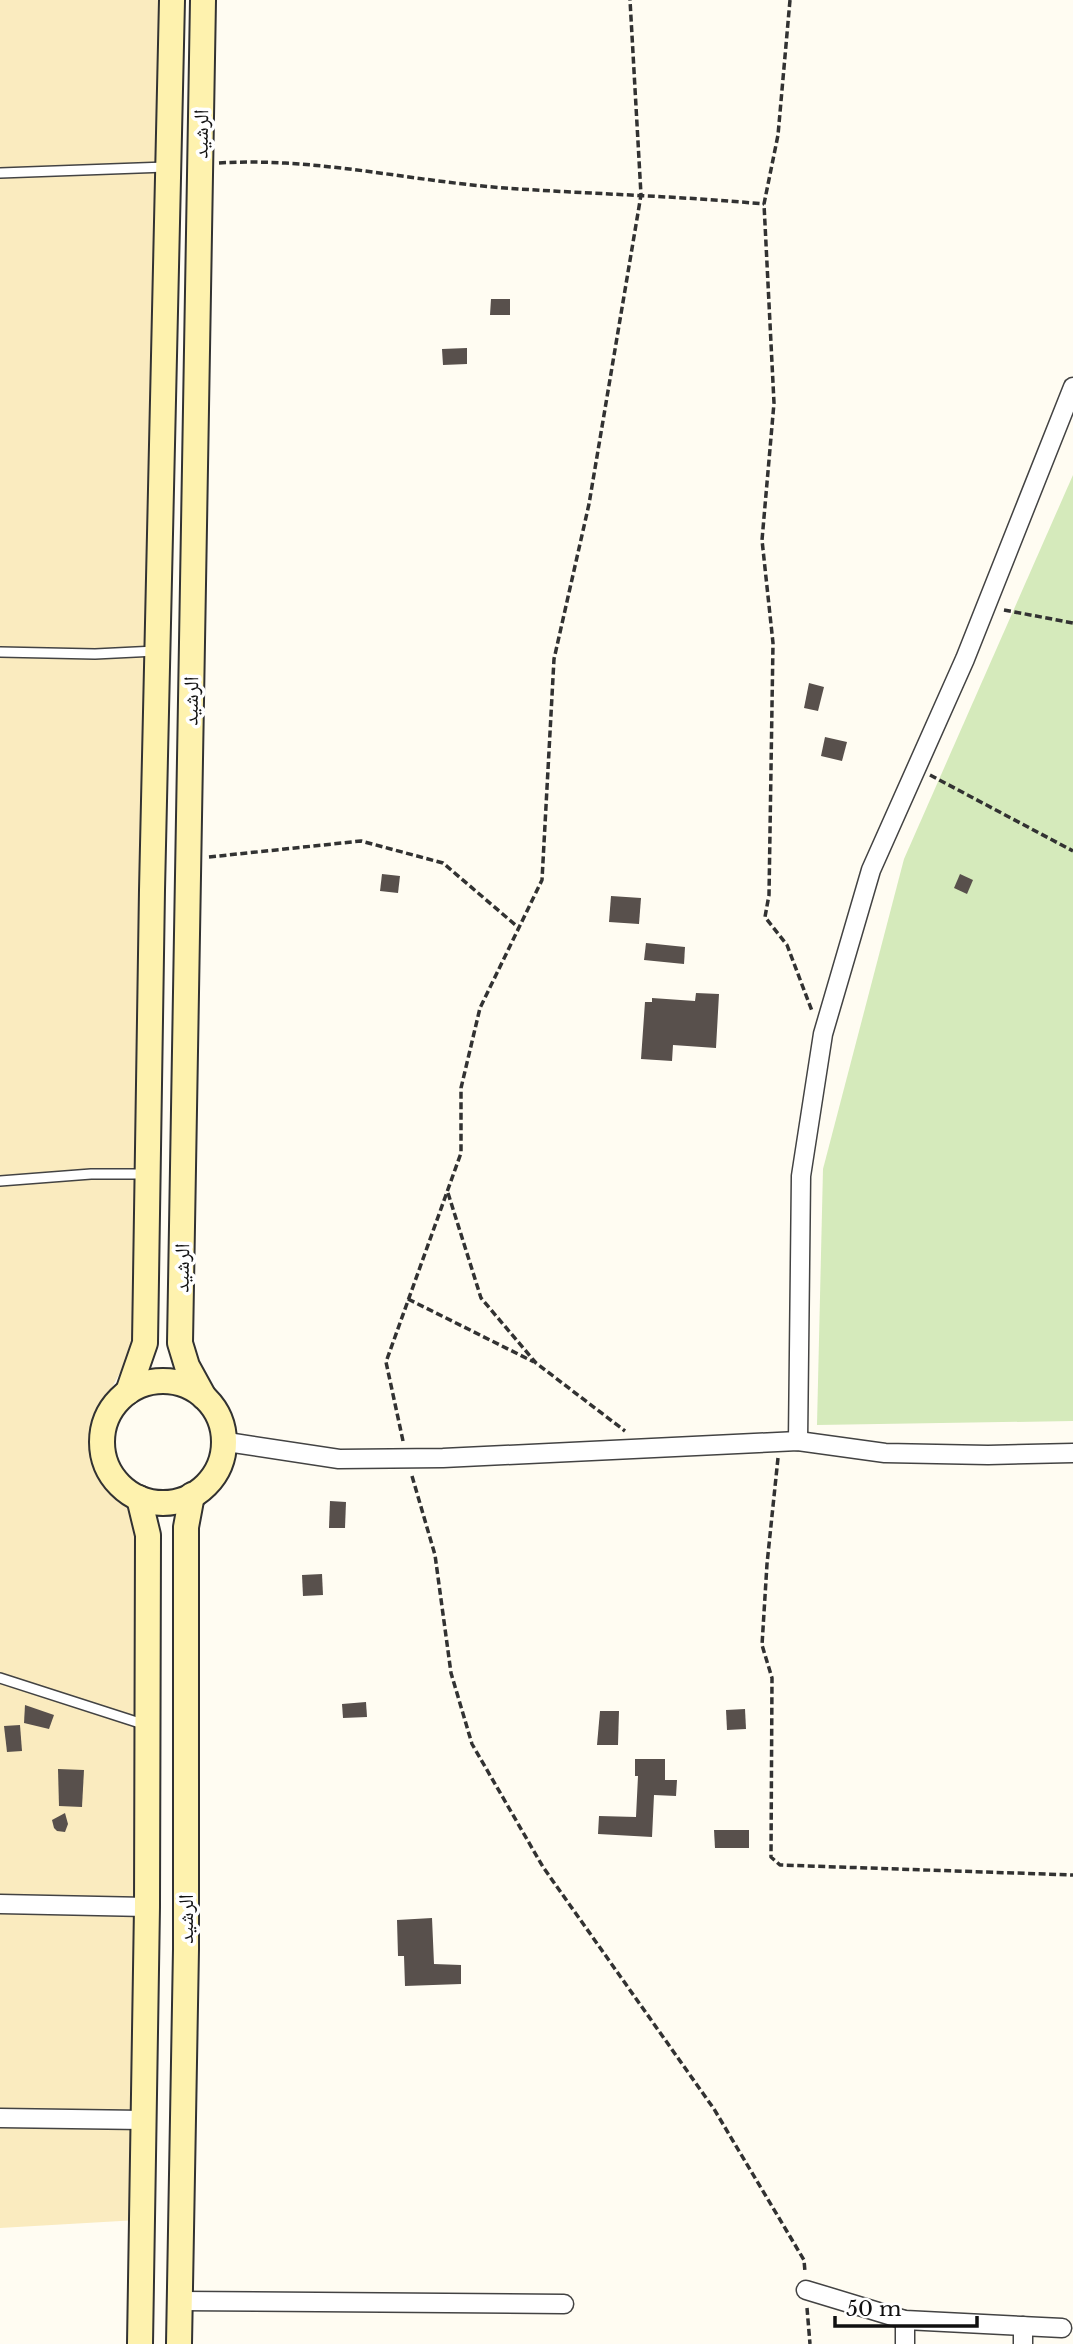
<svg xmlns="http://www.w3.org/2000/svg" width="1073" height="2344" font-family="'Libre Baskerville','Noto Naskh Arabic',serif">
  <rect width="100%" height="100%" fill="#fffcf2"/>
  <polygon fill="#d5eabb" points="1073,475 1073,1421 817,1425 823,1169 904,859"/>
  <path fill="#faebbf" d="M 0,0 L 161,0 L 137,1343 C 120,1375 81,1429 98,1467 C 104,1481 118,1493 126,1507 C 131,1514 134,1523 137,1531 L 138,2220 L 0,2228 Z"/>
  <g fill="#58504c">
    <polygon points="491,299 510,299 510,315 490,315"/>
    <polygon points="467,348 467,364 443,365 442,349"/>
    <polygon points="809,683 824,687 818,711 804,708"/>
    <polygon points="825,737 847,742 842,761 821,756"/>
    <polygon points="382,874 400,876 398,893 380,891"/>
    <polygon points="960,874 973,880 967,894 954,888"/>
    <polygon points="611,896 641,898 639,924 609,922"/>
    <polygon points="646,943 685,947 684,964 644,960"/>
    <polygon points="696,993 719,994 716,1048 673,1045 672,1061 641,1059 645,1002 652,1002 652,998 695,1001"/>
    <polygon points="330,1501 346,1502 345,1528 329,1528"/>
    <polygon points="322,1574 323,1595 303,1596 302,1575"/>
    <polygon points="366,1702 367,1717 343,1718 342,1704"/>
    <polygon points="25,1705 54,1715 49,1729 24,1723"/>
    <polygon points="745,1709 746,1729 727,1730 726,1710"/>
    <polygon points="600,1711 619,1711 618,1745 597,1745"/>
    <polygon points="20,1725 22,1751 7,1752 4,1726"/>
    <polygon points="635,1759 665,1759 665,1780 677,1780 676,1796 654,1795 652,1837 598,1834 599,1816 636,1817 638,1776 635,1776"/>
    <polygon points="58,1769 84,1770 82,1807 59,1806"/>
    <polygon points="65,1813 68,1824 65,1832 57,1831 54,1828 52,1820"/>
    <polygon points="714,1830 749,1830 749,1848 715,1848"/>
    <polygon points="432,1918 434,1964 461,1965 461,1984 405,1986 404,1956 398,1956 397,1920"/>
  </g>
  <g fill="none" stroke-linecap="round" stroke-linejoin="round">
    <defs>
      <g id="lane">
        <polyline points="0,173 166,167"/>
        <polyline points="0,652 95,654 156,651"/>
        <polyline points="0,1181 91,1174 146,1174"/>
        <polyline points="0,1678 146,1725"/>
      </g>
      <g id="street">
        <polyline points="798,1441 801,1176 823,1034 871,870 965,659 1073,387"/>
        <polyline points="227,1442 339,1459 443,1458 798,1441 885,1453 988,1455 1073,1453"/>
        <polyline points="0,1904 147,1907"/>
        <polyline points="0,2118 143,2120"/>
        <polyline points="806,2290 905,2320 1062,2328"/>
        <polyline points="180,2301 564,2304"/>
        <polyline points="905,2320 905,2344"/>
        <polyline points="1023,2344 1023,2326"/>
      </g>
      <g id="secondary">
        <polyline points="203,0 180,1343 187,1366 204,1397"/>
        <circle cx="163" cy="1442" r="61"/>
        <polyline points="128,1392 145,1343 152,890 172,0"/>
        <polyline points="139,1498 148,1535 147,1907 140,2344"/>
        <polyline points="179,2344 186,1949 186,1527 192,1495"/>
      </g>
    </defs>
    <use href="#lane" stroke="#434343" stroke-width="12"/>
    <use href="#street" stroke="#434343" stroke-width="21"/>
    <use href="#secondary" stroke="#323232" stroke-width="28"/>
    <g stroke="#323232" stroke-width="3.5" stroke-dasharray="7 3.5" stroke-linecap="butt">
      <polyline points="790,0 778,135 764,204 774,403 762,540 773,643 769,895 765,917 787,945 812,1011"/>
      <path d="M 219,163 C 315,157 409,181 505,188 C 591,194 678,196 764,204"/>
      <polyline points="1004,610 1073,623"/>
      <polyline points="930,775 1073,851"/>
      <polyline points="209,857 361,841 443,863 519,928"/>
      <polyline points="448,1193 481,1298 536,1363 625,1431"/>
      <polyline points="408,1299 534,1362"/>
      <polyline points="403,1441 386,1362 461,1153 461,1088 480,1008 542,880 554,659 589,504 641,195 630,0"/>
      <polyline points="778,1458 767,1564 762,1645 772,1678 771,1857 780,1865 1073,1875"/>
      <polyline points="412,1476 435,1555 451,1673 472,1744 543,1867 714,2109 804,2260 805,2272"/>
      <polyline points="807,2308 810,2344"/>
    </g>
    <use href="#lane" stroke="#fff" stroke-width="9"/>
    <use href="#street" stroke="#fff" stroke-width="18"/>
    <use href="#secondary" stroke="#fef2ae" stroke-width="24"/>
  </g>
  <g text-anchor="middle" stroke-width="7" stroke-linejoin="round" paint-order="stroke">
    <g font-size="21" fill="#101010" stroke="#fff">
      <text transform="translate(201 134) rotate(-89)" y="7">الرشيد</text>
      <text transform="translate(191 701) rotate(-89)" y="7">الرشيد</text>
      <text transform="translate(182 1268) rotate(-89)" y="7">الرشيد</text>
      <text transform="translate(186 1919) rotate(-90)" y="7">الرشيد</text>
    </g>
  </g>
  <path d="M835 2316v10h142v-10" fill="none" stroke="#101010" stroke-width="3.5"/>
  <text x="846" y="2316" font-size="21" fill="#101010" stroke="#ffffff" stroke-width="5" paint-order="stroke">50 m</text>
</svg>
